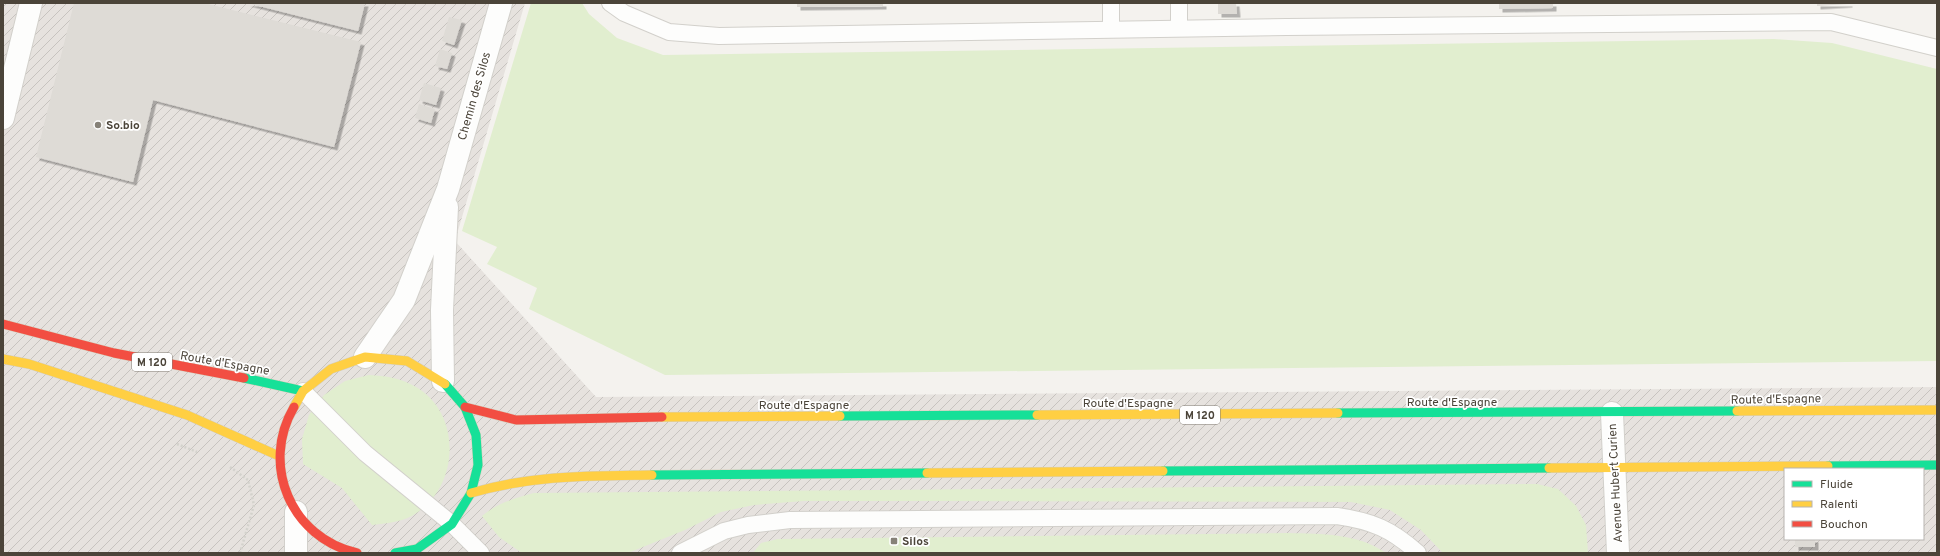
<svg xmlns="http://www.w3.org/2000/svg" width="1940" height="556" font-family="Overpass,sans-serif">
  <defs>
    <pattern id="industrial-furrows" width="10" height="10" patternUnits="userSpaceOnUse"><rect width="10" height="10" fill="#e6e2de"/><path d="M-1 1l2-2M0 10L10 0M9 11l2-2" fill="none" stroke="#c7c3bf"/></pattern>
    <filter id="shadow"><feDropShadow dx="3.5" dy="3.5" stdDeviation="0" flood-color="#0004"/></filter>
  </defs>
  <rect width="100%" height="100%" fill="#f4f2ee"/>
  <path fill="url(#industrial-furrows)" fill-rule="evenodd" d="M 3,3 L 525,3 L 455,241 L 596,397 L 1937,387 L 1937,553 L 3,553 ZM 1785,469 L 1923,469 L 1923,539 L 1785,539 Z"/>
  <g fill="#e1eecf">
    <polygon points="531,3 582,3 589,14 617,38 663,55 1774,39 1832,43 1937,69 1937,361 665,375 529,309 537,288 487,264 497,247 462,231"/>
    <path d="M 369,375 C 386,376 401,378 416,387 C 461,413 460,483 418,512 C 405,522 388,523 372,525 L 342,488 L 303,464 L 302,439 L 309,415 L 324,395 L 345,381 Z"/>
    <path d="M 1537,484 L 1558,489 L 1576,506 L 1586,525 L 1588,553 L 1443,553 L 1421,530 L 1390,510 L 1351,502 L 941,501 L 804,501 L 754,505 L 721,512 L 685,530 L 628,553 L 522,553 L 499,537 L 482,516 C 497,503 515,498 534,493 Z"/>
    <path d="M 1288,533 C 1322,534 1357,533 1386,553 L 753,553 L 761,543 L 778,539 Z"/>
  </g>
  <g fill="#dedbd6" filter="url(#shadow)">
    <polygon points="74,3 204,3 361,42 334,147 153,100 133,182 36,157"/>
    <polygon points="247,3 365,3 358,31"/>
    <polygon points="797,3 883,3 883,6 797,7"/>
    <polygon points="1218,3 1236,3 1237,14 1218,14"/>
    <polygon points="1499,3 1553,3 1553,8 1499,9"/>
    <polygon points="1817,3 1849,3 1849,4 1817,6"/>
    <polygon points="449,17 462,20 454,45 442,41"/>
    <polygon points="440,49 452,53 447,69 435,66"/>
    <polygon points="424,83 441,88 436,105 419,100"/>
    <polygon points="419,104 435,109 431,123 415,118"/>
    <rect x="1795" y="539" width="20" height="8"/>
  </g>
  <g fill="none" stroke-linecap="round" stroke-linejoin="round">
    <defs>
      <g id="lane">
        <polyline points="610,3 624,13 669,32 719,36 1287,27 1831,22 1937,48"/>
        <polyline points="1111,3 1111,29"/>
        <polyline points="1179,3 1179,28"/>
        <polyline points="303,391 365,453 452,524 481,553"/>
        <path d="M 680,553 L 724,531 L 748,525 L 790,520 L 1337,516 C 1372,521 1391,529 1418,553"/>
      </g>
      <g id="street">
        <polyline points="3,118 31,3"/>
        <polyline points="365,357 404,300 448,189 501,3"/>
        <polyline points="443,381 442,310 447,207"/>
        <polyline points="1612,413 1618,553"/>
        <polyline points="296,512 296,553"/>
      </g>
      <g id="fast">
        <polyline points="244,378 303,391"/>
        <polyline points="1338,413 1737,411"/>
        <polyline points="840,416 1037,415"/>
        <polyline points="1828,466 1937,465"/>
        <polyline points="1163,471 1549,468"/>
        <polyline points="652,475 927,473"/>
        <polyline points="395,553 417,549 452,524 471,493 478,465 476,435 465,407 445,384"/>
      </g>
      <g id="slow">
        <polyline points="3,359 29,364 187,415 279,456"/>
        <polyline points="294,407 303,391 331,369 365,357 407,361 445,384"/>
        <polyline points="1737,411 1937,410"/>
        <polyline points="1037,415 1338,413"/>
        <polyline points="662,417 840,416"/>
        <polyline points="1549,468 1828,466"/>
        <polyline points="927,473 1163,471"/>
        <path d="M 471,493 C 532,475 589,476 652,475"/>
      </g>
      <g id="jam">
        <polyline points="3,324 114,353 244,378"/>
        <path d="M 294,407 C 260,465 291,538 357,553"/>
        <polyline points="465,407 516,420 662,417"/>
      </g>
    </defs>
    <use href="#lane" stroke="#d2d0cb" stroke-width="18"/>
    <use href="#street" stroke="#d2d0cb" stroke-width="24"/>
    <use href="#fast" stroke="#d6cebb" stroke-width="10"/>
    <use href="#slow" stroke="#d6cebb" stroke-width="10"/>
    <use href="#jam" stroke="#d6cebb" stroke-width="10"/>
    <g stroke="#d3d2cc" stroke-width="2.5" stroke-dasharray="2 2" stroke-linecap="butt">
      <polyline points="177,444 197,452"/>
      <polyline points="230,467 248,480 254,505 240,553"/>
    </g>
    <use href="#lane" stroke="#fdfdfc" stroke-width="16"/>
    <use href="#street" stroke="#fdfdfc" stroke-width="22"/>
    <use href="#fast" stroke="#16e098" stroke-width="9"/>
    <use href="#slow" stroke="#ffcf43" stroke-width="9"/>
    <use href="#jam" stroke="#f24e42" stroke-width="9"/>
  </g>
  <g fill="#868178" stroke="#fff" stroke-width="1.5">
    <circle cx="98" cy="125" r="4"/>
    <rect x="890" y="537" width="8" height="8" rx="2"/>
  </g>
  <g text-anchor="middle" stroke-width="3.5" stroke-linejoin="round" paint-order="stroke">
    <g fill="#fff" stroke="#817c74" stroke-width="1">
      <rect x="132" y="353" width="40" height="18" rx="3"/>
      <rect x="1180" y="406" width="40" height="18" rx="3"/>
    </g>
    <g font-size="11" font-weight="bold" fill="#4b4439">
      <text x="152" y="366">M 120</text>
      <text x="1200" y="419">M 120</text>
    </g>
    <g font-size="12" fill="#4b4439" stroke="#fff">
      <text transform="translate(474 96) rotate(-74)" y="4">Chemin des Silos</text>
      <text transform="translate(225 363) rotate(10)" y="4">Route d'Espagne</text>
      <text transform="translate(1776 399) rotate(-1)" y="4">Route d'Espagne</text>
      <text x="1452" y="406">Route d'Espagne</text>
      <text x="1128" y="407">Route d'Espagne</text>
      <text x="804" y="409">Route d'Espagne</text>
      <text transform="translate(1615 483) rotate(-93)" y="4">Avenue Hubert Curien</text>
    </g>
    <g font-size="12" font-weight="bold" fill="#4b4439" stroke="#fff" text-anchor="start">
      <text x="106" y="129">So.bio</text>
      <text x="902" y="545">Silos</text>
    </g>
  </g>
  <rect width="1940" height="556" fill="none" stroke="#4b4439" stroke-width="8"/>
  <rect x="1784" y="468" width="140" height="72" fill="#ffffff" stroke="#b7b4b0"/>
  <rect x="1792" y="481" width="20" height="6" fill="#16e098" stroke="#b7b4b0"/>
  <text x="1820" y="488" font-size="12" fill="#4b4439">Fluide</text>
  <rect x="1792" y="501" width="20" height="6" fill="#ffcf43" stroke="#b7b4b0"/>
  <text x="1820" y="508" font-size="12" fill="#4b4439">Ralenti</text>
  <rect x="1792" y="521" width="20" height="6" fill="#f24e42" stroke="#b7b4b0"/>
  <text x="1820" y="528" font-size="12" fill="#4b4439">Bouchon</text>
</svg>
